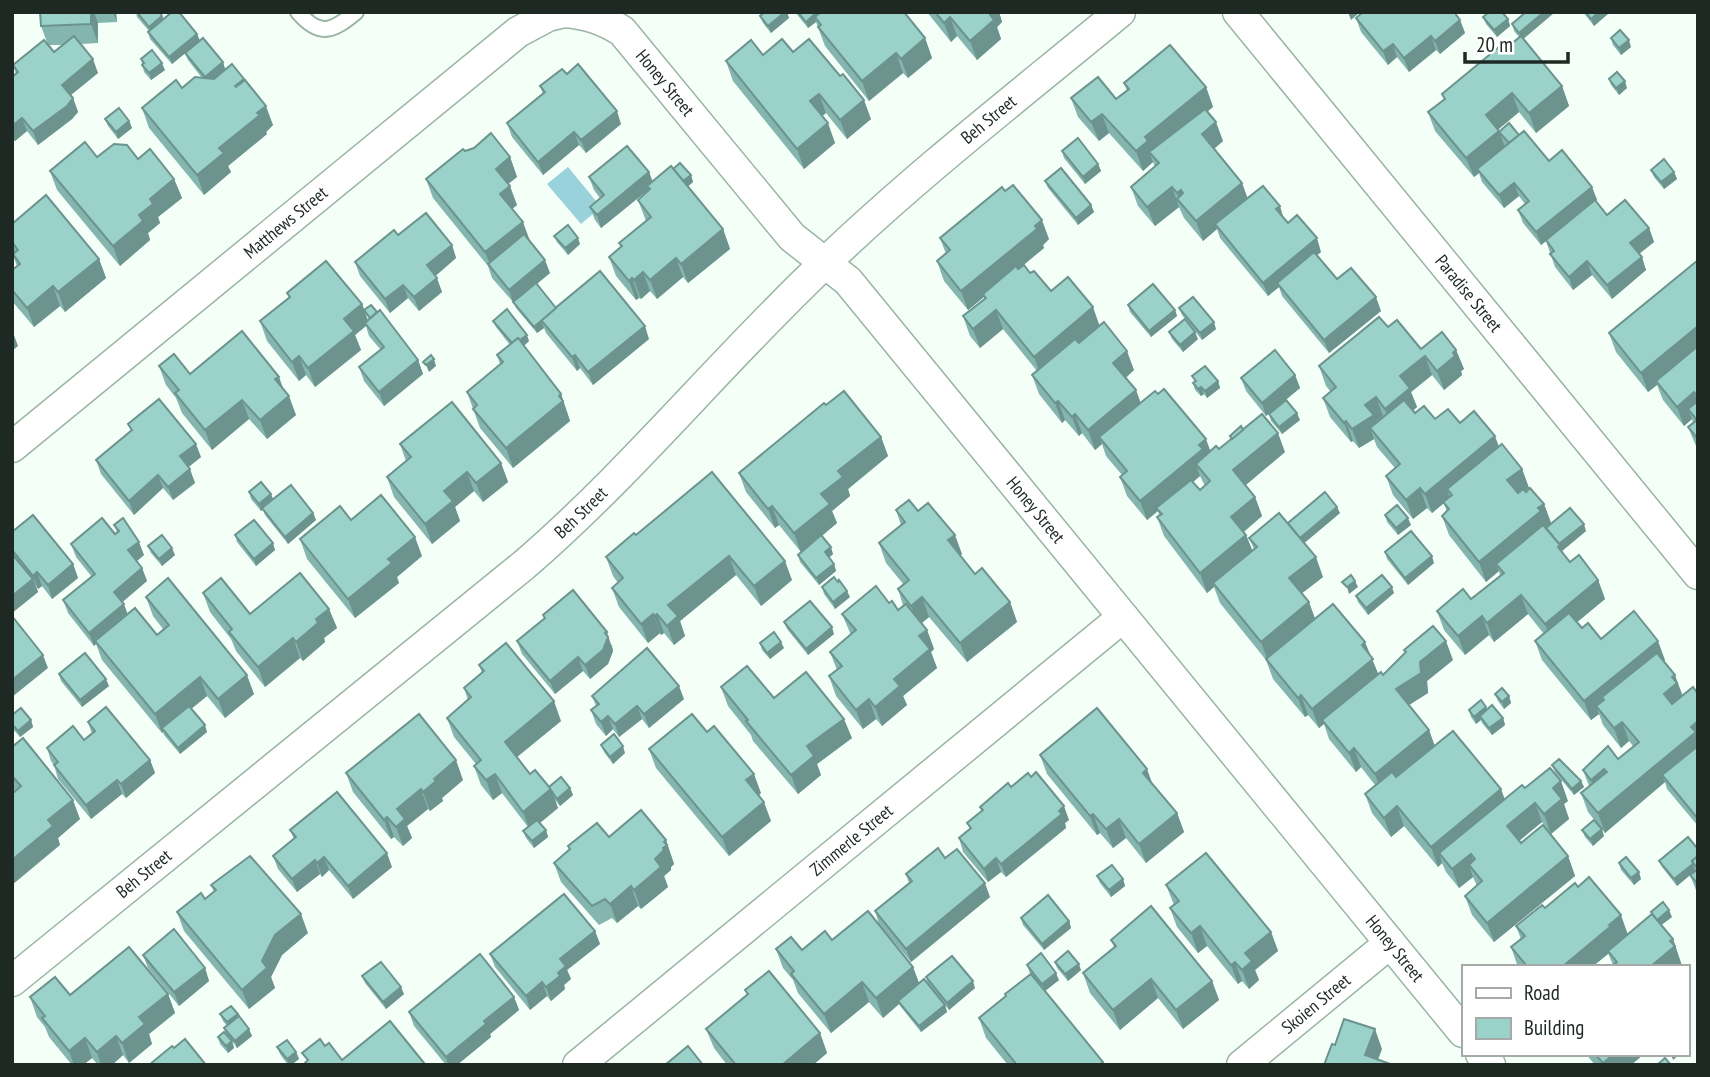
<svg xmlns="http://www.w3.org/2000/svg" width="1710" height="1077" font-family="'PT Sans Narrow',sans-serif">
  <rect width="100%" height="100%" fill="#f4fff8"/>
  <polygon fill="#9ad2dc" points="568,167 601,207 581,224 547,184"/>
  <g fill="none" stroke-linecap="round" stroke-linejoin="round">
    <defs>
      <path id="lane" d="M 298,12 C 320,38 333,31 356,12"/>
      <g id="street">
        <path id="s1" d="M 565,12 C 587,14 603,19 622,31 L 792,237 L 848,281 L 1463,1032"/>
        <path id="s2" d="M 1238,12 L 1698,574"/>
        <path id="s3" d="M 12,447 L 518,32 L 548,16 L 565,12"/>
        <path id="s4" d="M 12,981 L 524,565 C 632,472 722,360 826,262 C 919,173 1021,94 1120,12"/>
        <polyline points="1481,1054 1490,1065"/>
        <path id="s5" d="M 578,1065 L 1123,617"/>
        <path id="s6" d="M 1242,1065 L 1390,943"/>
      </g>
    </defs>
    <use href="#lane" stroke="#9ab4a5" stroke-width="18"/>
    <use href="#street" stroke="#9ab4a5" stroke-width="33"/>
    <use href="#lane" stroke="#fff" stroke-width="14"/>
    <use href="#street" stroke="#fff" stroke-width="30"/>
  </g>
  <g fill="#84b5ae" fill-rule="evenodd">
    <path d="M 40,12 L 116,12 L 117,22 L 98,23 L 98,43 L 81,44 L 98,73 L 71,95 L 73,98 L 78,112 L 72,119 L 38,145 L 27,131 L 15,141 L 12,139 L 12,77 L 16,74 L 13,65 L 48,45 L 41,26 ZM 48,45 L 63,45 L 54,52 Z"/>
    <polygon points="136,12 159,12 163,19 197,34 200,41 172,64 150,39 148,32 149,31 137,17"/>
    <polygon points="765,12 787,12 789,18 771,33 763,23 760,16"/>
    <polygon points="795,12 904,12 925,38 932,58 908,78 903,73 869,101 825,46 816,22 808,28"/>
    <polygon points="927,12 999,12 1002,22 997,27 1001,39 977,60 957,36 951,42"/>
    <polygon points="1555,12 1523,39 1562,86 1569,106 1536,133 1519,112 1498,129 1499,131 1519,135 1549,161 1592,187 1597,200 1596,201 1607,215 1649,228 1654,242 1639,254 1646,270 1612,299 1592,275 1573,290 1555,267 1546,241 1541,245 1523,223 1518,210 1525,204 1519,196 1504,208 1482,182 1479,173 1474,177 1435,131 1428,112 1444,100 1442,94 1504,50 1519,37 1514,31 1512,24"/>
    <polygon points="1583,12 1608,12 1609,13 1594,26"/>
    <polygon points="1483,17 1508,19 1510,26 1497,37 1486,24"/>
    <polygon points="1356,18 1460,20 1465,33 1440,54 1436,50 1409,72 1397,57 1388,65 1361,32"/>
    <polygon points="1611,38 1631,47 1621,55 1613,45"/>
    <polygon points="793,52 871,119 847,139 826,113 822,116 835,143 804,169 733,81 726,61 763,55"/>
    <polygon points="185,53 223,62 225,69 244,79 273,125 266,132 267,134 228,166 231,172 204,195 149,128 142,108 202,78 188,60"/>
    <polygon points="141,59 165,70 151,80 144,72"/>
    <polygon points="567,74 621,124 586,153 579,145 543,175 512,137 507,123 543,94 540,86"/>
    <polygon points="1609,79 1627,88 1619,95 1611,85"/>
    <polygon points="1124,83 1206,87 1213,107 1207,111 1223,141 1214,149 1242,183 1247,198 1284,219 1288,223 1321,252 1317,255 1337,279 1381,311 1329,353 1282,296 1279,287 1268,296 1220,238 1217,229 1203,241 1184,218 1179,207 1155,226 1138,206 1131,187 1155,167 1153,162 1143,171 1109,133 1099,141 1078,117 1071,98 1116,99 1127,91"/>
    <polygon points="105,119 129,121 132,128 118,139 108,126"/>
    <polygon points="465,151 510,157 517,177 508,184 517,205 512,209 530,241 550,273 537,284 556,308 649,339 593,385 580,368 577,371 546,333 544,328 537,333 516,308 514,303 492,278 488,266 433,198 426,179"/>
    <polygon points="1062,151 1098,164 1101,171 1085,184 1064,158"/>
    <polygon points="97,157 138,159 174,179 182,198 158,217 160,223 148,233 150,240 120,266 57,190 50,171"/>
    <polygon points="673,169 691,175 693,182 688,186 723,229 730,249 688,283 683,277 657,299 650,291 641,299 639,298 636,300 616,276 609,257 621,247 619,243 646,221 638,200 649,191 648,190 601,228 595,220 590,207 600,198 594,190 589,177 649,172 652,181"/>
    <polygon points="1651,170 1674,172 1677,179 1664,189 1654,177"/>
    <polygon points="1045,181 1091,205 1094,212 1078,225 1048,188"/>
    <polygon points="12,224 99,259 106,278 65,312 60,306 34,327 12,301 12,270 17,266 12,253"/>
    <polygon points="398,235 452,245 456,258 435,276 442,292 419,311 408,298 390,313 360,276 355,262"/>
    <polygon points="554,236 580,244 568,255 557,242"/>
    <path d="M 940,238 L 1049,239 L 1043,245 L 1044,248 L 1022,266 L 1051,291 L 1100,326 L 1134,370 L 1126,378 L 1136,390 L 1140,403 L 1210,451 L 1219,449 L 1231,439 L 1230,436 L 1243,430 L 1285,452 L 1245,485 L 1255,497 L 1262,516 L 1244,532 L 1246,535 L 1252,551 L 1254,549 L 1249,538 L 1288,523 L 1340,513 L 1304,543 L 1323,577 L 1302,593 L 1315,619 L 1370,655 L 1378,674 L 1383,675 L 1405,653 L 1404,650 L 1453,660 L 1427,681 L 1428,693 L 1408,705 L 1429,730 L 1434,746 L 1505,799 L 1525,788 L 1568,801 L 1564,804 L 1569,819 L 1551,834 L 1542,822 L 1519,841 L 1521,843 L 1568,856 L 1575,876 L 1494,942 L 1472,915 L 1465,896 L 1477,886 L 1473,877 L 1459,888 L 1446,872 L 1442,863 L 1438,867 L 1404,826 L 1391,837 L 1372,813 L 1365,794 L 1375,785 L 1361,767 L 1356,772 L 1329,739 L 1324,724 L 1319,728 L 1308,715 L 1305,717 L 1273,679 L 1266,660 L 1220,603 L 1214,587 L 1207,593 L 1164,536 L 1157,517 L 1159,516 L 1158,511 L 1147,520 L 1127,496 L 1120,477 L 1122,475 L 1106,456 L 1102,444 L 1095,450 L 1082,433 L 1079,436 L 1065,420 L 1062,423 L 1039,394 L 1032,375 L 1037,371 L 1003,329 L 980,348 L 970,336 L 963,316 L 984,299 L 984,297 L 968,310 L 944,281 L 937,261 L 946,254 ZM 1200,476 L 1205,486 L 1200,490 L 1193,482 Z"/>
    <polygon points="1698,260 1698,449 1696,446 1688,427 1693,423 1692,419 1684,426 1663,400 1657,385 1648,392 1616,352 1609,333"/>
    <polygon points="287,293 362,304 368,320 369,319 364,310 418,360 423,374 384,406 364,381 359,367 381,350 369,336 366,326 355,335 361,350 315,387 306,375 299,381 267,341 260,321 289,298"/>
    <polygon points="1128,305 1175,310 1177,316 1151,337 1130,312"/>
    <polygon points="1179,308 1216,329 1202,340 1182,315"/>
    <polygon points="493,321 529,341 524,346 561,394 570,421 513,468 480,428 467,392 500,364 497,355 510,345 496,327"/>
    <polygon points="1388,327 1421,349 1456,350 1464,369 1461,371 1462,375 1444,390 1432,375 1411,392 1417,407 1413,411 1415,413 1435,419 1460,423 1499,446 1522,469 1529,488 1525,491 1544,504 1551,523 1586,531 1562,551 1563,554 1570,562 1598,580 1605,599 1577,622 1582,628 1601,639 1665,660 1664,661 1682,694 1682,696 1698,694 1698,826 1667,789 1665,782 1605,833 1588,812 1581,793 1589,786 1583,770 1618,759 1633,746 1629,741 1621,748 1603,725 1599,714 1591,720 1542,660 1535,641 1544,634 1528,614 1494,642 1489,635 1465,655 1444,630 1437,611 1471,599 1500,576 1499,571 1486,582 1449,535 1442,516 1447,512 1444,503 1432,513 1427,508 1413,519 1393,495 1386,476 1395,468 1377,447 1374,439 1359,448 1353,441 1351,442 1330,417 1323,398 1331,392 1326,386 1319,366"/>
    <polygon points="1169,332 1198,339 1183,352 1172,339"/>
    <polygon points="159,366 190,374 283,388 296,415 267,439 249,419 212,450 182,413 176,398 166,385"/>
    <polygon points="1295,375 1300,388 1266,416 1246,391 1241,378"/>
    <polygon points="1192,376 1218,381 1220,388 1207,398 1204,394 1201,396 1195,390 1193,383 1195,382"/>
    <polygon points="826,405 881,437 888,456 848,489 850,496 832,511 837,523 822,536 833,554 829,558 834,564 836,571 819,585 800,562 798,555 801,552 779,525 775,528 746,492 739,473"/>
    <polygon points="1269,414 1300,420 1282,434 1271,421"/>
    <polygon points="128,424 201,457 188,467 195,483 173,500 163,488 134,515 101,474 96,460 131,431"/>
    <polygon points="400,444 501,463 508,482 483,502 474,491 455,507 460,521 432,544 394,497 387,477 406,461"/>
    <polygon points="712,472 792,580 761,606 736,575 680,621 685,636 674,645 664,633 661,635 660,633 648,643 619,607 612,588 618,583 613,576 606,557 636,535"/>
    <polygon points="249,492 313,513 316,520 288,544 265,515 263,510 261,511 251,499"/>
    <polygon points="896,510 918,511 962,554 960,555 975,574 1010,602 1017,622 967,662 929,617 922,623 927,630 934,649 931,652 937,668 903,696 907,705 882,726 876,719 863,729 836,696 829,676 837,670 830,652 851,635 842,614 889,603 898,610 903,605 898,589 904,585 886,563 879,543 901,525"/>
    <polygon points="1385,515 1411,525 1398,535 1387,522"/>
    <polygon points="114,525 144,555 137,561 142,568 147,581 122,602 128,615 157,635 163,629 153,616 146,597 254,694 225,718 207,696 191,709 207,732 180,754 164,735 163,732 162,733 102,660 96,644 94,646 68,613 63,600 92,577 76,557 71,544 115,534 117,532"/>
    <polygon points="12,532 73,564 78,578 52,599 42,586 38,589 36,586 38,592 12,613"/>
    <polygon points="235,535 275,550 256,566 237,542"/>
    <polygon points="300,539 422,556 397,577 399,583 355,618 307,559"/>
    <polygon points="148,546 175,555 162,566 151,553"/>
    <polygon points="1385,552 1434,563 1408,585 1387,559"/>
    <polygon points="822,587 850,597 835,609 824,594"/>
    <polygon points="203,593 250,614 329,609 337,628 324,638 325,642 303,661 300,658 265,687 236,651 231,639 210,612"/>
    <polygon points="1394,593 1368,615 1358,602 1356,596"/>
    <polygon points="543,615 612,645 613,651 608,664 590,679 583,671 555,694 522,654 517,641 545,619"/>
    <polygon points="784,622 834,634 808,655 787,629"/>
    <polygon points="760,643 784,648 770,659 762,650"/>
    <polygon points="479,665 561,721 517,757 530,774 549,787 570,788 573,795 560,806 555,800 558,808 540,823 546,830 548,837 534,848 526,838 523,831 528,827 502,793 493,800 481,785 474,766 476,764 454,737 447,718 468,700 464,688 482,673"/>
    <polygon points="59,674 109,686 82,707 61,681"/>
    <polygon points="721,687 774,698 852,738 817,764 821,775 798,794 753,741 751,735 728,706"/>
    <polygon points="1495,694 1509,696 1511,703 1504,709 1498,701"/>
    <polygon points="592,696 684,699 649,728 642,719 619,737 613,729 606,736 596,724 591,710 596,706"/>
    <polygon points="1469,710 1487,710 1503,718 1505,725 1492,735 1482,723 1481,720 1476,724 1471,717"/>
    <polygon points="12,715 31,720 33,727 20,737 12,728"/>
    <polygon points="88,722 150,760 155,773 126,798 122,794 91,819 58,779 54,765 51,761 47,748 84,740 92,734"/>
    <polygon points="707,732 761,793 759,795 771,821 729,856 656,768 649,749"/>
    <polygon points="601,745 625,753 613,764 604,752"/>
    <polygon points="12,747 80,819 58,838 60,845 12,787"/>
    <polygon points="1040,755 1153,785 1177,813 1184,832 1146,863 1126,838 1113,848 1100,833 1097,835 1047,774"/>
    <polygon points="1552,765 1581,781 1584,787 1574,795 1555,772"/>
    <polygon points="346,773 463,780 442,798 443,801 430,811 428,809 407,826 412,838 403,846 394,837 391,839 353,792"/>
    <polygon points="1011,787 1069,820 1065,823 1066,828 1006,877 1001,872 988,882 963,852 959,838 970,829 967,823 981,811 980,807"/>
    <polygon points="290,830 392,867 353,899 329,870 322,877 320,874 297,892 278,869 273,856 294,839"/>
    <polygon points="1582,830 1604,836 1593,846 1585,837"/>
    <polygon points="609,837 666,840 674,864 671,867 671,870 664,876 668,887 641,909 638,906 617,923 612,918 599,925 561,882 554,863 569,850 568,846"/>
    <polygon points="1698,849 1698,895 1690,875 1677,886 1662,867 1659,861"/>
    <polygon points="945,858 990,897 911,962 879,924 875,911 909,883 906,874"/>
    <polygon points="1619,863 1641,879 1634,885 1621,870"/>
    <polygon points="1097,876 1123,879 1125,886 1111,897 1100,883"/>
    <polygon points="211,885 308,933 282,955 271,977 275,988 249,1009 184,931 177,912 205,899 214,892"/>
    <polygon points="1166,885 1271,932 1278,951 1255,970 1259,980 1249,989 1242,981 1238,984 1207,946 1198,953 1177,927 1170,908 1174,905"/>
    <polygon points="1545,908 1628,935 1652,914 1651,912 1672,917 1661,925 1673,939 1682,966 1681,967 1611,967 1613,965 1608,953 1592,967 1518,967 1511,947 1521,939 1516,926"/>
    <polygon points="1021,918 1069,921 1071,928 1044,950 1023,925"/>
    <polygon points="595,931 600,944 567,970 571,979 564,985 565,989 551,1001 547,996 530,1010 495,967 490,954"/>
    <polygon points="832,940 913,967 919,983 945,1005 947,1012 921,1032 901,1007 899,1004 883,1018 869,1002 831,1033 798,993 793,980 783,968 776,949 802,950"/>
    <polygon points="1111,940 1212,981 1219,1000 1183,1029 1158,998 1120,1030 1090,993 1083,973 1114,947"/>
    <polygon points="143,955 205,968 209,981 179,1006 148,968"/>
    <polygon points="1055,962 1081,970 1068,981 1057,968"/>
    <polygon points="1027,965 1059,980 1045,991 1103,1062 1104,1065 1008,1065 986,1038 979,1018 1006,997 1030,974"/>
    <polygon points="362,976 404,994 386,1009 365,983"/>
    <polygon points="926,977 975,988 949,1010 928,984"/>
    <polygon points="745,990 820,1033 827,1053 813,1065 727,1065 714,1048 706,1029 747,995"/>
    <polygon points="168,994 175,1013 149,1034 152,1044 129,1063 123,1055 112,1065 98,1065 92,1058 83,1065 72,1065 49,1037 45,1027 37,1017 30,997 70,995"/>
    <polygon points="514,997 519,1010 490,1034 491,1037 457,1065 446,1065 414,1026 409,1012"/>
    <polygon points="220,1014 238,1014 252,1036 237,1048 232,1041 234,1048 228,1053 220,1044 218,1037 226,1034 224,1028 227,1026 223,1021"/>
    <polygon points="277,1047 296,1052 299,1059 291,1065 288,1065 280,1054"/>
    <polygon points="1586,1054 1644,1054 1631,1065 1595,1065"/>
  </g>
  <g fill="#6c938d">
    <polygon points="91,12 94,12 98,23 98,43 91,24"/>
    <polygon points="113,12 116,12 117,22"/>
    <polygon points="785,12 787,12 789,18 771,33 768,26"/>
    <polygon points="817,12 828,12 815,17 816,22 808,28 806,22"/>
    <polygon points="987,12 999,12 1002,22 997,27 1001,39 977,60 970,41"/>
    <polygon points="1348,12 1360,12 1351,20"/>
    <polygon points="1544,12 1555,12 1522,40 1519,33"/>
    <polygon points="1599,12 1608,12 1609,13 1594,26 1591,19"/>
    <polygon points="162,16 165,23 151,34 149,27"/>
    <polygon points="950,17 957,36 951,42 944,23"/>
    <polygon points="1508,19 1510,26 1497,37 1494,30"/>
    <polygon points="1460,20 1465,33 1440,54 1435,41"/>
    <polygon points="197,34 200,41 172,64 169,57"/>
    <polygon points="1431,36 1436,50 1409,72 1404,58"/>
    <polygon points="925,38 932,58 908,78 901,59"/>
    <polygon points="1629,40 1631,47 1621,55 1619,48"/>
    <polygon points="1393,44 1397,57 1388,65 1383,51"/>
    <polygon points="896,53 903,73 869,101 862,81"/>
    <polygon points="93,59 98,73 67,98 62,85"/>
    <polygon points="223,62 225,69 207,84 205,77"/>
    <polygon points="162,63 165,70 151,80 149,73"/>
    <polygon points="1625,81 1627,88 1619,95 1616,88"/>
    <polygon points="1562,86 1569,106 1536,133 1529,113"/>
    <polygon points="1206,87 1213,107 1152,157 1149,152 1153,162 1143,171 1136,151 1145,137"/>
    <polygon points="1512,93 1519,112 1493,134 1486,115"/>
    <polygon points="819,94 826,113 817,120 810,101"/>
    <polygon points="73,98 78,112 72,119 38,145 33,131"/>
    <polygon points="864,100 871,119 847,139 840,120"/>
    <polygon points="266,106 273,125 266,132 267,134 228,166 231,172 204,195 197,175 219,148"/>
    <polygon points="617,111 621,124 586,153 581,140"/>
    <polygon points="1102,114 1109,133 1099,141 1091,122"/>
    <polygon points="22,118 27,131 15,141 12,135 12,126"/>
    <polygon points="129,121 132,128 118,139 116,132"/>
    <polygon points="1216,122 1223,141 1209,153 1202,134"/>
    <polygon points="828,123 835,143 804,169 797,149"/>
    <polygon points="1499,131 1506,150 1477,169 1479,173 1474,177 1466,158"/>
    <polygon points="574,132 579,145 543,175 538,162"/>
    <polygon points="510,157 517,177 503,188 496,169"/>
    <polygon points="1098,164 1101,171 1085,184 1083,177"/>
    <polygon points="649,172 654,185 647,186 648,190 601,228 597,215"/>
    <polygon points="1674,172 1677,179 1664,189 1661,182"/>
    <polygon points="691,175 693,182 685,189 682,182"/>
    <polygon points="174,179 182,198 158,217 160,223 148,233 150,240 120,266 113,246 139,215 150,199"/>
    <polygon points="1242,183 1249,202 1215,224 1217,229 1203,241 1196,221"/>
    <polygon points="1514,183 1519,196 1504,208 1499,195"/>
    <polygon points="510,186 517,205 507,213 500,194"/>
    <polygon points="1172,187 1179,207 1155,226 1147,207"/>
    <polygon points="1592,187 1597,200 1541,245 1536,232"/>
    <polygon points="1181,190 1188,209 1181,204 1177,193"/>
    <polygon points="1091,205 1094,212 1078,225 1076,218"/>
    <polygon points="1280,206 1284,220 1276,209"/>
    <polygon points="1042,220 1049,239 1043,245 1044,248 985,297 983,294 984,297 968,310 961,291"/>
    <polygon points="523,222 530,241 493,272 485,252"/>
    <polygon points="1649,228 1654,242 1635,257 1630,243"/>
    <polygon points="723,229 730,249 688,283 681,264"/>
    <polygon points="578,238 580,244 568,255 565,248"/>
    <polygon points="1317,238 1321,252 1280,286 1277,283 1279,287 1268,296 1263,283"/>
    <polygon points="452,245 456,258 432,279 427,265"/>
    <polygon points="1642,257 1646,270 1612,299 1607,285"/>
    <polygon points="676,258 683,277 657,299 650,280"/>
    <polygon points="99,259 106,278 65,312 58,292"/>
    <polygon points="545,260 550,273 513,303 509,290"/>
    <polygon points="1587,261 1592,275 1573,290 1569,277"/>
    <polygon points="643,272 650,291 641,299 634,280"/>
    <polygon points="437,278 442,292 419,311 414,297"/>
    <polygon points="632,278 639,298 636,300 629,281"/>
    <polygon points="403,285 408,298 390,313 385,299"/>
    <polygon points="53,286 60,306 34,327 27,308"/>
    <polygon points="1376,297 1381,311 1329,353 1324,340"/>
    <polygon points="362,304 369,324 365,323 366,326 355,335 361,350 315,387 308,368 344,319"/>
    <polygon points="1093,307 1100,327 1041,376 1034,357"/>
    <polygon points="996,310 1003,329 980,348 973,329"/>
    <polygon points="1175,310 1177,316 1151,337 1149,331"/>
    <polygon points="541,321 544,328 537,333 534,327"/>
    <polygon points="1214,322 1216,329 1202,340 1200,333"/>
    <polygon points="645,326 649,339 593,385 588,372"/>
    <polygon points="1698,326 1698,351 1656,381 1657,385 1648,392 1641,373"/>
    <polygon points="12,330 18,346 12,351"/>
    <polygon points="1195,332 1198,339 1183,352 1180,345"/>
    <polygon points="527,335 529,341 516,352 514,345"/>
    <polygon points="1456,350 1464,369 1461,371 1462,375 1444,390 1437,371"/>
    <polygon points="1127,351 1134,370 1120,382 1113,363"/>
    <polygon points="575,355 580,368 577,371 572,357"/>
    <polygon points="299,356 306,375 299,381 292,362"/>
    <polygon points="1425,356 1432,375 1411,392 1417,407 1392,428 1385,409 1400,376"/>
    <polygon points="434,359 436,366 429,372 426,365"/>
    <polygon points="418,360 423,374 384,406 379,392"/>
    <polygon points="1295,375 1300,388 1266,416 1262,403"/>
    <polygon points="279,377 286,396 275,379"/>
    <polygon points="1218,381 1220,388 1207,398 1205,391"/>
    <polygon points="1201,387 1204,394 1201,396 1198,389"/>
    <polygon points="1136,390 1143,409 1099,437 1102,444 1095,450 1088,430"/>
    <polygon points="1694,392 1698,402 1688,409 1692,419 1684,426 1677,407"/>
    <polygon points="561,394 570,421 513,468 506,448"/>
    <polygon points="289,396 296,415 267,439 260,420"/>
    <polygon points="1376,397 1383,416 1376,421 1381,434 1370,428 1374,439 1359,448 1352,429 1365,405"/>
    <polygon points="242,400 249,419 212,450 205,430"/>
    <polygon points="1058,401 1065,420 1062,423 1055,403"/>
    <polygon points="1297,413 1300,420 1282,434 1279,427"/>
    <polygon points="1075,414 1082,433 1079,436 1072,417"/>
    <polygon points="1346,421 1353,441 1351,442 1344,423"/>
    <polygon points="1278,433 1285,452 1240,490 1233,470"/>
    <polygon points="1495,436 1502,455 1447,489 1450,498 1432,513 1425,494"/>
    <polygon points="881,437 888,456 848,489 850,496 832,511 837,523 801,553 794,533 838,471"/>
    <polygon points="1206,439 1213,458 1196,464 1200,476 1159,511 1156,508 1158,511 1147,520 1140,501"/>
    <polygon points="196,444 201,457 185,470 180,456"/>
    <polygon points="501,463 508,482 483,502 476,483"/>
    <polygon points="190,469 195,483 173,500 168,487"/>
    <polygon points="1522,469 1529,488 1514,499 1507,480"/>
    <polygon points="467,472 474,491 455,507 460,521 432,544 425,524 444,491"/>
    <polygon points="158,475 163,488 134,515 129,501"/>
    <polygon points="1420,488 1427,508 1413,519 1406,500"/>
    <polygon points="271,494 274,501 261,511 259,504"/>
    <polygon points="1255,497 1262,516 1238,536 1231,517"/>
    <polygon points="1544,504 1551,523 1548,531 1496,564 1499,571 1486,582 1479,562"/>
    <polygon points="772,506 779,525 775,528 768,509"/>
    <polygon points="1337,507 1340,513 1302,545 1299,539"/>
    <polygon points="313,513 316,520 288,544 285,537"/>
    <polygon points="1408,518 1411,525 1398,535 1396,528"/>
    <polygon points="1584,524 1586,531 1562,551 1567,565 1558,547 1559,544"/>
    <polygon points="955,535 962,554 955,560 948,540"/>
    <polygon points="1246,535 1254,554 1213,583 1214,587 1207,593 1200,573"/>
    <polygon points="415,537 422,556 397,577 399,583 355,618 348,599 388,559"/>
    <polygon points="139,542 144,555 133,564 128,550"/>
    <polygon points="273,543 275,550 256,566 254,559"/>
    <polygon points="831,547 833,554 827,559 825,552"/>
    <polygon points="172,548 175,555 162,566 159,559"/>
    <polygon points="729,556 736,575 680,621 685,636 674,645 667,626 668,605"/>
    <polygon points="1432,556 1434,563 1408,585 1405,578"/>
    <polygon points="1316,557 1323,577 1296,598 1289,578"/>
    <polygon points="785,561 792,580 761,606 754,586"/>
    <polygon points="73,564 78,578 52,599 48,585"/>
    <polygon points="834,564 836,571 819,585 816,578"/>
    <polygon points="142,568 147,581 119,605 114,592"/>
    <polygon points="37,572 42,586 38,589 33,576"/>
    <polygon points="33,579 38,592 12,613 12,596"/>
    <polygon points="1598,580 1605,599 1552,643 1545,624"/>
    <polygon points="1355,581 1358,587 1349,594 1347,587"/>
    <polygon points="1392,587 1394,593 1368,615 1366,608"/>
    <polygon points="847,591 850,597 835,609 833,602"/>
    <polygon points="1521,595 1528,614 1494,642 1487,623"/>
    <polygon points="922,597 929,617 918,626 911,606"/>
    <polygon points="1010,602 1017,622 967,662 960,643"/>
    <polygon points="1309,602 1316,621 1268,661 1261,642"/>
    <polygon points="124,604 129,618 95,641 96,644 94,646 89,633"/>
    <polygon points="329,609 337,628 324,638 325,642 303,661 296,642 316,619"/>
    <polygon points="653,614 660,633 648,643 641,624"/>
    <polygon points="657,614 664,633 661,635 654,616"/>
    <polygon points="1482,616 1489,635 1465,655 1458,636"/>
    <polygon points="832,627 834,634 808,655 806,649"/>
    <polygon points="927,630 934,649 931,652 937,668 903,696 907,705 882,726 875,707 894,679 919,636"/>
    <polygon points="607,632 613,651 608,664 590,679 585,665 605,633"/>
    <polygon points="293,638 300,658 265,687 258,667"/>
    <polygon points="1446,641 1453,660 1427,681 1428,693 1403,709 1396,689 1420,662"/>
    <polygon points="1658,641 1665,660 1607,708 1602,697 1606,708 1596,706 1599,714 1591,720 1584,701"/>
    <polygon points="781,642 784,648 770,659 767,653"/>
    <polygon points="1365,642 1380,678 1322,720 1324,724 1319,728 1312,709"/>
    <polygon points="43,655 48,668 12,697 12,680"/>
    <polygon points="578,657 583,671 555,694 550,681"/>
    <polygon points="247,675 254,694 225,718 218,699"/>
    <polygon points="1675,675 1682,694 1681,695 1684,702 1671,713 1664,694 1672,677"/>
    <polygon points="200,677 207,696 164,731 162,728 163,732 162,733 155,714"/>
    <polygon points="106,679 109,686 82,707 80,700"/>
    <polygon points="679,686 684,699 649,728 644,714"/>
    <polygon points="1301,695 1308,715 1305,717 1298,698"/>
    <polygon points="1509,696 1511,703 1504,709 1502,702"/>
    <polygon points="869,699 876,719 863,729 856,710"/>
    <polygon points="554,701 561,721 512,761 505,742"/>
    <polygon points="637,706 642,719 619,737 615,724"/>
    <polygon points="1486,707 1489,714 1480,716 1481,720 1476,724 1474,717"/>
    <polygon points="608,716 613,729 606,736 601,722"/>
    <polygon points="1503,718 1505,725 1492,735 1489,728"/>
    <polygon points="844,719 852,738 817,764 821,775 798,794 791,775 807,746"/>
    <polygon points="31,720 33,727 20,737 18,731"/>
    <polygon points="1698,721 1698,755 1662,775 1665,782 1605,833 1598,813"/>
    <polygon points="1622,722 1629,741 1621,748 1614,728"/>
    <polygon points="205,725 207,732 180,754 178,748"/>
    <polygon points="1429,730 1436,749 1382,794 1375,774"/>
    <polygon points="623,746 625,753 613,764 610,757"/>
    <polygon points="1354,748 1361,767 1356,772 1349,753"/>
    <polygon points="150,760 155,773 126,798 121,784"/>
    <polygon points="456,760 463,780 442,798 443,801 430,811 423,792 434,779"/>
    <polygon points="1147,769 1154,788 1143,773"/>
    <polygon points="1604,769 1611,788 1598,799 1591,780"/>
    <polygon points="495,774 502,793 493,800 486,780"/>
    <polygon points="754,774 761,793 753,800 746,780"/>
    <polygon points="117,780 122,794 91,819 86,805"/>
    <polygon points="1561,781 1568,801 1564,804 1569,819 1551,834 1544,814 1553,788"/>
    <polygon points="1581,781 1584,787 1574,795 1572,789"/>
    <polygon points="570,788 573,795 560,806 557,799"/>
    <polygon points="421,789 428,809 407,826 412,838 403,846 396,827 397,809"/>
    <polygon points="551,789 558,808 530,831 523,812"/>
    <polygon points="1501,789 1508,808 1439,853 1442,863 1438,867 1431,847"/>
    <polygon points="73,800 80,819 58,838 60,845 12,885 12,860 48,820"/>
    <polygon points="764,802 771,821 729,856 722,837"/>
    <polygon points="1535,803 1542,822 1514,845 1507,826"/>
    <polygon points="1064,806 1069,820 1065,823 1066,828 1006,877 1001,864"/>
    <polygon points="1397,806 1404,826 1391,837 1384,818"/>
    <polygon points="1177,813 1184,832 1146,863 1139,844"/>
    <polygon points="1093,814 1100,833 1097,835 1090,816"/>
    <polygon points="387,817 394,837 391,839 384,820"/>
    <polygon points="1119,819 1126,838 1113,848 1106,829"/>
    <polygon points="1602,829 1604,836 1593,846 1590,839"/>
    <polygon points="546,830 548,837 534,848 532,841"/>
    <polygon points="666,840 674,864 671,867 671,870 664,876 668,887 641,909 634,890 655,859 663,848 664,842"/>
    <polygon points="387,853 392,867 353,899 348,886"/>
    <polygon points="1471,854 1478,873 1469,865 1473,877 1459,888 1452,869"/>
    <polygon points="1568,856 1575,876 1494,942 1487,923"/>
    <polygon points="324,857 329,870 322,877 317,863"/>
    <polygon points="996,858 1001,872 988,882 984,869"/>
    <polygon points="315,860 320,874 297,892 292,879"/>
    <polygon points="1693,864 1695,871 1677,886 1674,879"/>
    <polygon points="1639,872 1641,879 1634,885 1631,878"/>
    <polygon points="1123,879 1125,886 1111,897 1109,890"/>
    <polygon points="985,883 990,897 911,962 906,949"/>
    <polygon points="631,886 638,906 617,923 610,904"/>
    <polygon points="1669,910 1672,917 1660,926 1657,920"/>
    <polygon points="301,914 308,933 282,955 271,977 275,988 249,1009 242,990 262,961 275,935"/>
    <polygon points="1621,915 1628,935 1618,946 1592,967 1562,967"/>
    <polygon points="1069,921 1071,928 1044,950 1042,944"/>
    <polygon points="1200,926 1207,946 1198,953 1191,933"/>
    <polygon points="595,931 600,944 567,970 571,979 564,985 565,989 551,1001 546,987 558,973 560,959"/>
    <polygon points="1271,932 1278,951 1255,970 1259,980 1249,989 1242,970 1245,953"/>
    <polygon points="1673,939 1682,966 1681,967 1650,967"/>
    <polygon points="1235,962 1242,981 1238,984 1231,965"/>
    <polygon points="1079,964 1081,970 1068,981 1065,974"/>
    <polygon points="913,967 920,986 898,1001 899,1004 883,1018 876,998"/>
    <polygon points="205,968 209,981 179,1006 174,992"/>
    <polygon points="1056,973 1059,980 1045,991 1042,984"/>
    <polygon points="1151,979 1158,998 1120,1030 1113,1010"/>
    <polygon points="973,981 975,988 949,1010 947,1003"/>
    <polygon points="1212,981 1219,1000 1183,1029 1176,1010"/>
    <polygon points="542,982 547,996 530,1010 526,996"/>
    <polygon points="862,982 869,1002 831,1033 824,1014"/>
    <polygon points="401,987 404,994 386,1009 383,1002"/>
    <polygon points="168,994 175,1013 149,1034 152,1044 129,1063 122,1043 139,1017"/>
    <polygon points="514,997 519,1010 490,1034 491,1037 457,1065 448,1065 446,1057 484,1021"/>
    <polygon points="945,1005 947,1012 921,1032 919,1026"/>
    <polygon points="238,1014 240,1020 229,1029 227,1022"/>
    <polygon points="249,1029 252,1036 237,1048 235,1041"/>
    <polygon points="1375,1029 1382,1049 1376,1065 1365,1055"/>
    <polygon points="820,1033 827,1053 813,1065 782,1065"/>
    <polygon points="116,1036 123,1055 112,1065 101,1065 97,1052"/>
    <polygon points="85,1038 92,1058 83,1065 74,1065 69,1051"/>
    <polygon points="232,1041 234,1048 228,1053 226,1046"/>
    <polygon points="296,1052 299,1059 291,1065 289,1065 287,1059"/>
    <polygon points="1614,1054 1644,1054 1631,1065 1603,1065 1603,1063"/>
    <polygon points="1671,1054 1680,1054 1673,1060"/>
  </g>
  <g fill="#9ad2ca" stroke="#6c938d" stroke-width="2">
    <polygon points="40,12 91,12 91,24 41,26"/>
    <polygon points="137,12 159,12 162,16 149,27"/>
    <polygon points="172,12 179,12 197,34 169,57 148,32"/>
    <polygon points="765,12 785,12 768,26 760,16"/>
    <polygon points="798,12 817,12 806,22"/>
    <polygon points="821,12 904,12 925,38 901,59 896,53 862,81 818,27 821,25 815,17"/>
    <polygon points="935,12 988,12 994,20 970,41 950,17 944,23"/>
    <polygon points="1363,12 1454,12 1460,20 1435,41 1431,36 1404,58 1393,44 1383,51 1356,18"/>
    <polygon points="1489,12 1502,12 1508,19 1494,30 1483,17"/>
    <polygon points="1526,12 1544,12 1519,33 1512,24"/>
    <polygon points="1586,12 1599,12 1591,19"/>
    <polygon points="1620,30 1629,40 1619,48 1611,38"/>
    <polygon points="74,36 93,59 62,85 73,98 67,106 33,131 22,118 12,126 12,77 18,72 13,65 44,40 54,52"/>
    <polygon points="1521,36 1562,86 1529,113 1512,93 1486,115 1499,131 1466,158 1428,112 1445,99 1442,94 1500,46 1504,50"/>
    <polygon points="203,38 223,62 205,77 185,53"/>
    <polygon points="782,39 793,52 809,39 840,76 843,74 864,100 840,120 819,94 810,101 828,123 797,149 726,61 751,40 763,55"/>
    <polygon points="1170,45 1206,87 1145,137 1148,141 1136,151 1102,114 1091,122 1071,98 1098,77 1116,99 1129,89 1124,83"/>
    <polygon points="152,50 162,63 149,73 142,65 144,63 141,59"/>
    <polygon points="232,64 244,79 235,86 236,87 245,80 266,106 257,113 260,115 219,148 224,153 197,175 142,108 176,80 182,88 195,77 214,79"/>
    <polygon points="578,64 617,111 581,140 574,132 538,162 507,123 545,92 540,86 562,69 567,74"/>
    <polygon points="1617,72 1625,81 1616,88 1609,79"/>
    <polygon points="119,108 129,121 116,132 105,119"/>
    <polygon points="1205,109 1216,122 1202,134 1242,183 1196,221 1177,199 1183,193 1181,190 1177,193 1172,187 1147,207 1131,187 1159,163 1149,152"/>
    <polygon points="1509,123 1519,135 1509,143 1499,132"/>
    <polygon points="1524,131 1549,161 1562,150 1592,187 1536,232 1518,210 1529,201 1514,183 1499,195 1477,169"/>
    <polygon points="491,133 510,157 496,169 510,186 500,194 523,222 485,252 426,179 463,149 465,151 474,148"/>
    <polygon points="1078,138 1098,164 1083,177 1062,151"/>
    <polygon points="85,142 97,157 114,144 127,145 138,159 150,149 174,179 150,199 153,204 139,215 143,221 113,246 50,171"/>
    <polygon points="627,146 649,172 597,215 590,207 604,195 589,177"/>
    <polygon points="1664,159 1674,172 1661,182 1651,170"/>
    <polygon points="680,163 691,175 683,181 673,169"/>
    <polygon points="671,166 723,229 681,264 676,258 650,280 643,272 634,280 632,278 629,281 609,257 622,246 619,243 651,217 638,200 650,189 647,186"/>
    <polygon points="1061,168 1091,205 1076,218 1045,181"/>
    <polygon points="1013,185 1042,220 1035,226 1037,229 961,291 937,261 950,250 940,238 1002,187 1005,191"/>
    <polygon points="1263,186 1280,206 1276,209 1288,223 1297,215 1317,238 1263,283 1215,224"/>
    <polygon points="46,195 99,259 58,292 53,286 27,308 12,290 12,270 20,264 13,254 18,250 12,242 12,224"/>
    <polygon points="1595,200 1607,215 1625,200 1649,228 1630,243 1642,257 1607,285 1587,261 1569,277 1550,254 1554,251 1546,240"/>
    <polygon points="426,213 452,245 427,265 437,278 414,297 403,285 385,299 355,262 394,230 398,235"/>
    <polygon points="568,225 578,238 565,248 554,236"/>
    <polygon points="524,234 545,260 509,290 488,264"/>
    <polygon points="1314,252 1337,279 1351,268 1376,297 1324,340 1277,283"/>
    <polygon points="1698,260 1698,326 1641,373 1609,333"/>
    <polygon points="326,261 362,304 344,319 354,331 308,368 299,356 292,362 260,321 290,297 287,293"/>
    <polygon points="1024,265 1030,273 1034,271 1051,291 1068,277 1093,307 1034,357 996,310 973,329 963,316 986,298 983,294 1016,266 1018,269"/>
    <polygon points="600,271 645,326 588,372 575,355 572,357 541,320"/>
    <polygon points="536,283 556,308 534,327 513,302"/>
    <polygon points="1153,284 1175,310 1149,331 1128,305"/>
    <polygon points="1193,297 1214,322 1200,333 1179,308"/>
    <polygon points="371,305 377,312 370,318 364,310"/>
    <polygon points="507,309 527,335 520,340 518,338 512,343 493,321"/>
    <polygon points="380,310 418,360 379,392 359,367 384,347 365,323"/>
    <polygon points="1379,317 1388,327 1397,320 1421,349 1442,332 1456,350 1453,353 1455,356 1437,371 1425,356 1400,376 1410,388 1385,409 1376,397 1365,405 1374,415 1352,429 1346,421 1344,423 1323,398 1336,387 1319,366"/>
    <polygon points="1185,319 1195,332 1180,345 1169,332"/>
    <polygon points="1104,322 1127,351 1113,363 1136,390 1088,430 1075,414 1072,417 1058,401 1055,403 1032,375 1075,339 1079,343"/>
    <polygon points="242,331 279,377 275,379 289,396 260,420 242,400 205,430 175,393 179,390 159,366 174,354 190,374"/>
    <polygon points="518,338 561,394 559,396 563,401 506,448 473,409 477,405 467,392 503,362 497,355"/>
    <polygon points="1698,346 1698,396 1694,392 1677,407 1656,381"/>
    <polygon points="1275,350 1295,375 1262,403 1241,378"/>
    <polygon points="431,355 434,359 426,365 423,362"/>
    <polygon points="1205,366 1218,381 1205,391 1201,387 1198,389 1193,383 1196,381 1192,376"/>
    <polygon points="1164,389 1206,439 1199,445 1203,449 1140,501 1120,477 1127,471 1099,437 1155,391 1158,394"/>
    <polygon points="844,391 881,437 838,471 843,477 821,494 830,504 794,533 772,506 768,509 739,473 824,403 826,405"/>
    <polygon points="159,399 196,444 180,456 190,469 168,487 158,475 129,501 96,460 132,430 128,424"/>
    <polygon points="1286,400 1297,413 1279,427 1269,414"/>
    <polygon points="1404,400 1415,413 1424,406 1435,419 1448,409 1460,423 1474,411 1495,436 1425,494 1420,488 1406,500 1386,476 1400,464 1370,428"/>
    <polygon points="1698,401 1698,439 1688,427 1697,420 1688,409"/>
    <polygon points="452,402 501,463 476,483 467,472 444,491 453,501 425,524 387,477 411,457 400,444"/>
    <polygon points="1262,414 1278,433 1233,470 1255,497 1231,517 1246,535 1200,573 1157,517 1162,514 1156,508 1191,480 1200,490 1210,481 1196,464 1216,446 1219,449"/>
    <polygon points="1241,426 1243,430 1232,439 1230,436"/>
    <polygon points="1502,444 1522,469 1507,480 1518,493 1523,489 1526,492 1530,488 1544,504 1538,508 1541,511 1479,562 1442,516 1449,509 1443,502 1452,495 1447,489"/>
    <polygon points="712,472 785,561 754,586 729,556 668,605 678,616 667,626 657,614 654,616 653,614 641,624 612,588 623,578 606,557 634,533 636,535"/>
    <polygon points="261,482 271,494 259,504 249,492"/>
    <polygon points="291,485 313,513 285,537 262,508"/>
    <polygon points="1325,492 1337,507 1300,538 1288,523"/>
    <polygon points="381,495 415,537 388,559 392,563 348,599 300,539 340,506 351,520"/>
    <polygon points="909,500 918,511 928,503 955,535 948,540 975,574 982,568 1010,602 960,643 922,597 911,606 898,589 909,580 879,543 905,522 896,510"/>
    <polygon points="1397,505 1408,518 1396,528 1385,515"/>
    <polygon points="1570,508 1584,524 1559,544 1546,528"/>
    <polygon points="1279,513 1316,557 1289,578 1309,602 1261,642 1213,583 1257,547 1249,538"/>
    <polygon points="33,515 73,564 48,585 37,572 33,576 12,550 12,532"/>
    <polygon points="102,518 115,534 119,531 114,525 123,518 139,542 128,550 142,568 114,592 124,604 89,633 63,600 95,574 71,544"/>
    <polygon points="254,520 273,543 254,559 235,535"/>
    <polygon points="1543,525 1560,545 1558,547 1570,562 1579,555 1598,580 1545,624 1521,595 1487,623 1482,616 1458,636 1437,611 1463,589 1471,599 1504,573 1496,564"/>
    <polygon points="1411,531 1432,556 1405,578 1385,552"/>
    <polygon points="162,535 172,548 159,559 148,546"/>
    <polygon points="821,535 831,547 825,552 834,564 816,578 798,555"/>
    <polygon points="12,554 33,579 12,596"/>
    <polygon points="300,573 329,609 316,619 318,623 296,642 293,638 258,667 229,632 232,629 203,593 221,578 250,614"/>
    <polygon points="1351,575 1355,581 1347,587 1342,582"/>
    <polygon points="1382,575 1392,587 1366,608 1356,596"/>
    <polygon points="834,577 838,582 839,580 847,591 833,602 822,587"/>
    <polygon points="168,578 247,675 218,699 200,677 155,714 95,641 135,608 157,635 169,625 146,597"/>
    <polygon points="876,586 889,603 892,601 898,610 906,604 927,630 919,636 930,649 894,679 900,686 875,707 869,699 856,710 829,676 842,666 830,652 856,630 842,614"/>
    <polygon points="573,590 607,632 605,633 608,637 603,650 585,665 578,657 550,681 517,641 545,618 543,615"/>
    <polygon points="810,601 832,627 806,649 784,622"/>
    <polygon points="1333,604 1365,642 1362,645 1373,659 1312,709 1301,695 1298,698 1266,659"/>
    <polygon points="1634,611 1658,641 1584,701 1535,641 1569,613 1582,628 1588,623 1601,639"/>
    <polygon points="12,616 43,655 12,680"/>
    <polygon points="1433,626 1446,641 1420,662 1421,673 1396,689 1429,730 1375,774 1354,748 1349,753 1322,720 1381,672 1383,675 1406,652 1404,650"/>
    <polygon points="774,632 781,642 767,653 760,643"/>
    <polygon points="506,643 554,701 505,742 530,774 535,770 551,789 523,812 495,774 486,780 474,766 481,760 447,718 471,697 464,688 484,671 479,665"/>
    <polygon points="647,648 679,686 644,714 637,706 615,724 608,716 601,722 591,710 599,704 592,696"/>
    <polygon points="85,653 106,679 80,700 59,674"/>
    <polygon points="1657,653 1675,675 1672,677 1677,683 1664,694 1672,704 1693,687 1698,694 1698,721 1691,727 1696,732 1598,813 1581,793 1607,772 1604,769 1591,780 1583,770 1608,746 1618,759 1639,742 1622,722 1614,728 1596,706 1604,700 1602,697"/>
    <polygon points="747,666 774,698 806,672 844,719 807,746 814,756 791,775 746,721 748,720 721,687"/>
    <polygon points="1502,688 1509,696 1502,702 1495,694"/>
    <polygon points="1481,700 1486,707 1474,717 1469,710"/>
    <polygon points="1492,705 1503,718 1489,728 1480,716"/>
    <polygon points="189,706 205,725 178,748 162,728"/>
    <polygon points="106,707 150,760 121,784 117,780 86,805 54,765 58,762 47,748 73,726 84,740 95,731 88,722"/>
    <polygon points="21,708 31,720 18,731 12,724 12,715"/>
    <polygon points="1097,708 1147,769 1143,773 1177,813 1139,844 1119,819 1106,829 1093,814 1090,816 1040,755"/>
    <polygon points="419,714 456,760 434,779 436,781 423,792 421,789 397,809 405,819 396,827 387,817 384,820 346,773"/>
    <polygon points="692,714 707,732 714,726 754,774 746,780 764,802 722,837 649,749"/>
    <polygon points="1453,731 1501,789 1431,847 1397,806 1384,818 1365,794 1392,772 1396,777"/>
    <polygon points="614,734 623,746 610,757 601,745"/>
    <polygon points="23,738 73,800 48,820 53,826 12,860 12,794 21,786 12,776 12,747"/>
    <polygon points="1698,746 1698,819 1662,775"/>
    <polygon points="1559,759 1581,781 1572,789 1552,765"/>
    <polygon points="1550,768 1561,781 1553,788 1562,799 1544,814 1535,803 1507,826 1521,843 1543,825 1568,856 1487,923 1465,896 1482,881 1469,865 1475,859 1471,854 1452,869 1439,853 1522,785 1525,788"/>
    <polygon points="1036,772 1064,806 1059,811 1062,814 1001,864 996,858 984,869 959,838 971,828 967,823 983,810 980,807 1008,783 1011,787 1028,773 1031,777"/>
    <polygon points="561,777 570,788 557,799 549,787"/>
    <polygon points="337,792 387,853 348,886 324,857 317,863 315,860 292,879 273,856 296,837 290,830"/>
    <polygon points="641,810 666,840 664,842 667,845 663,848 664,850 655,859 661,867 634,890 631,886 610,904 605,899 592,906 554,863 570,849 568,846 597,823 609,837"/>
    <polygon points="537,820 546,830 532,841 523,831"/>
    <polygon points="1594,820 1602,829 1590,839 1582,830"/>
    <polygon points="1688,837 1698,849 1698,856 1692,861 1693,864 1674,879 1659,861"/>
    <polygon points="938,848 945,858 957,849 985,883 906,949 875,911 912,881 906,874"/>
    <polygon points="1206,853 1271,932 1245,953 1252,961 1242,970 1235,962 1231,965 1200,926 1191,933 1170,908 1179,901 1166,885"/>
    <polygon points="250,856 301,914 275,935 262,961 267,968 242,990 177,912 201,893 205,899 216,890 211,885"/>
    <polygon points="1698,856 1698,884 1690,875 1698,869 1692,861"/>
    <polygon points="1626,857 1639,872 1631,878 1619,863"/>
    <polygon points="1112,865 1123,879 1109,890 1097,876"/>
    <polygon points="1589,877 1621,915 1609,925 1611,926 1562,967 1524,967 1526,965 1511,947 1525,936 1516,926 1542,905 1545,908 1575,883 1578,887"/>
    <polygon points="564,894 595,931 560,959 566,966 558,973 560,976 546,987 542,982 526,996 490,954"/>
    <polygon points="1048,895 1069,921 1042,944 1021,918"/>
    <polygon points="1663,902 1669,910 1657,920 1651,912"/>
    <polygon points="1151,906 1212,981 1176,1010 1151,979 1113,1010 1083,973 1116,946 1111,940"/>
    <polygon points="868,911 913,967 876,998 862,982 824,1014 791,974 794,971 776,949 791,937 802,950 825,931 832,940"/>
    <polygon points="1652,914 1673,939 1670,941 1675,946 1650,967 1611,967 1617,962 1608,951"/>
    <polygon points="174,929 205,968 174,992 143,955"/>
    <polygon points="129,947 168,994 139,1017 145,1024 122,1043 116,1036 97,1052 85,1038 69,1051 42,1018 45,1016 30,997 55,977 70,995"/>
    <polygon points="1068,951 1079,964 1065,974 1055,962"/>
    <polygon points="1041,953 1056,973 1042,984 1027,965"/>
    <polygon points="480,954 514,997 484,1021 486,1024 446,1057 409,1012"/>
    <polygon points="952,956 973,981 947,1003 926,977"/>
    <polygon points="381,962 401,987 383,1002 362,976"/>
    <polygon points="769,971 820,1033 782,1065 736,1065 706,1029 748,994 745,990"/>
    <polygon points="1031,974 1103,1062 1099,1065 1017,1065 979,1018 1006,996 1005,994"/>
    <polygon points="924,979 945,1005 919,1026 898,1001"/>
    <polygon points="231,1006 238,1014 227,1022 220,1014"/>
    <polygon points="239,1016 249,1029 235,1041 224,1028"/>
    <polygon points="1344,1019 1375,1029 1365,1055 1393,1065 1324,1065 1332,1044 1335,1045"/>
    <polygon points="390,1021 424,1063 423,1065 303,1065 308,1060 302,1053 320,1039 325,1046 329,1043 342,1060"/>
    <polygon points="224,1032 232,1041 226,1046 218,1037"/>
    <polygon points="185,1039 206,1065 149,1065 172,1046 174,1048"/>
    <polygon points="287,1040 296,1052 287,1059 277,1047"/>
    <polygon points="688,1046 703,1065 665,1065"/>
    <polygon points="1595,1054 1614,1054 1603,1063"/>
    <polygon points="1665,1058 1671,1065 1657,1065"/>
  </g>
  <g text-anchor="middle" stroke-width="6" stroke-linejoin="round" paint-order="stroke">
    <g font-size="18" fill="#1f2923" stroke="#fff">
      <text dy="6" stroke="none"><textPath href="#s1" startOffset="128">Honey Street</textPath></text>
      <text dy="6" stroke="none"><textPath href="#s4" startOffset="1304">Beh Street</textPath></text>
      <text dy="6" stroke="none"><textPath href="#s3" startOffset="354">Matthews Street</textPath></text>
      <text dy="6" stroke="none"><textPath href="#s2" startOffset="364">Paradise Street</textPath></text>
      <text dy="6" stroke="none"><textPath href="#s1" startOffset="695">Honey Street</textPath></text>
      <text dy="6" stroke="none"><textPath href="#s4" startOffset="737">Beh Street</textPath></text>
      <text dy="6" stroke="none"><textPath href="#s5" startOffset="354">Zimmerle Street</textPath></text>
      <text dy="6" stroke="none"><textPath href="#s4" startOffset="170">Beh Street</textPath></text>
      <text dy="6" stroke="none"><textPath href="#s1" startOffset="1262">Honey Street</textPath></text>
      <text dy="6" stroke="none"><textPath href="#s6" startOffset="96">Skoien Street</textPath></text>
    </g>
  </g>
  <rect width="1710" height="1077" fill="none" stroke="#1f2923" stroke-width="28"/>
  <rect x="1462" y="965" width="228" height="91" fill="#ffffff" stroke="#a5a9a7" stroke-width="2"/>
  <rect x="1476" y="988" width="35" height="10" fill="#ffffff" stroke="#a5a9a7" stroke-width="2"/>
  <text x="1524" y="1000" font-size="21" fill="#1f2923">Road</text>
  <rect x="1476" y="1018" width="35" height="21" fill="#9ad2ca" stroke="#a5a9a7" stroke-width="2"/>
  <text x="1524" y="1035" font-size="21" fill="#1f2923">Building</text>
  <path d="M1465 52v10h103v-10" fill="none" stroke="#1f2923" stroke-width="3.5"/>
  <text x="1476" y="52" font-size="21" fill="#1f2923" stroke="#ffffff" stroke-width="5" paint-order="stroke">20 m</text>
</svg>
